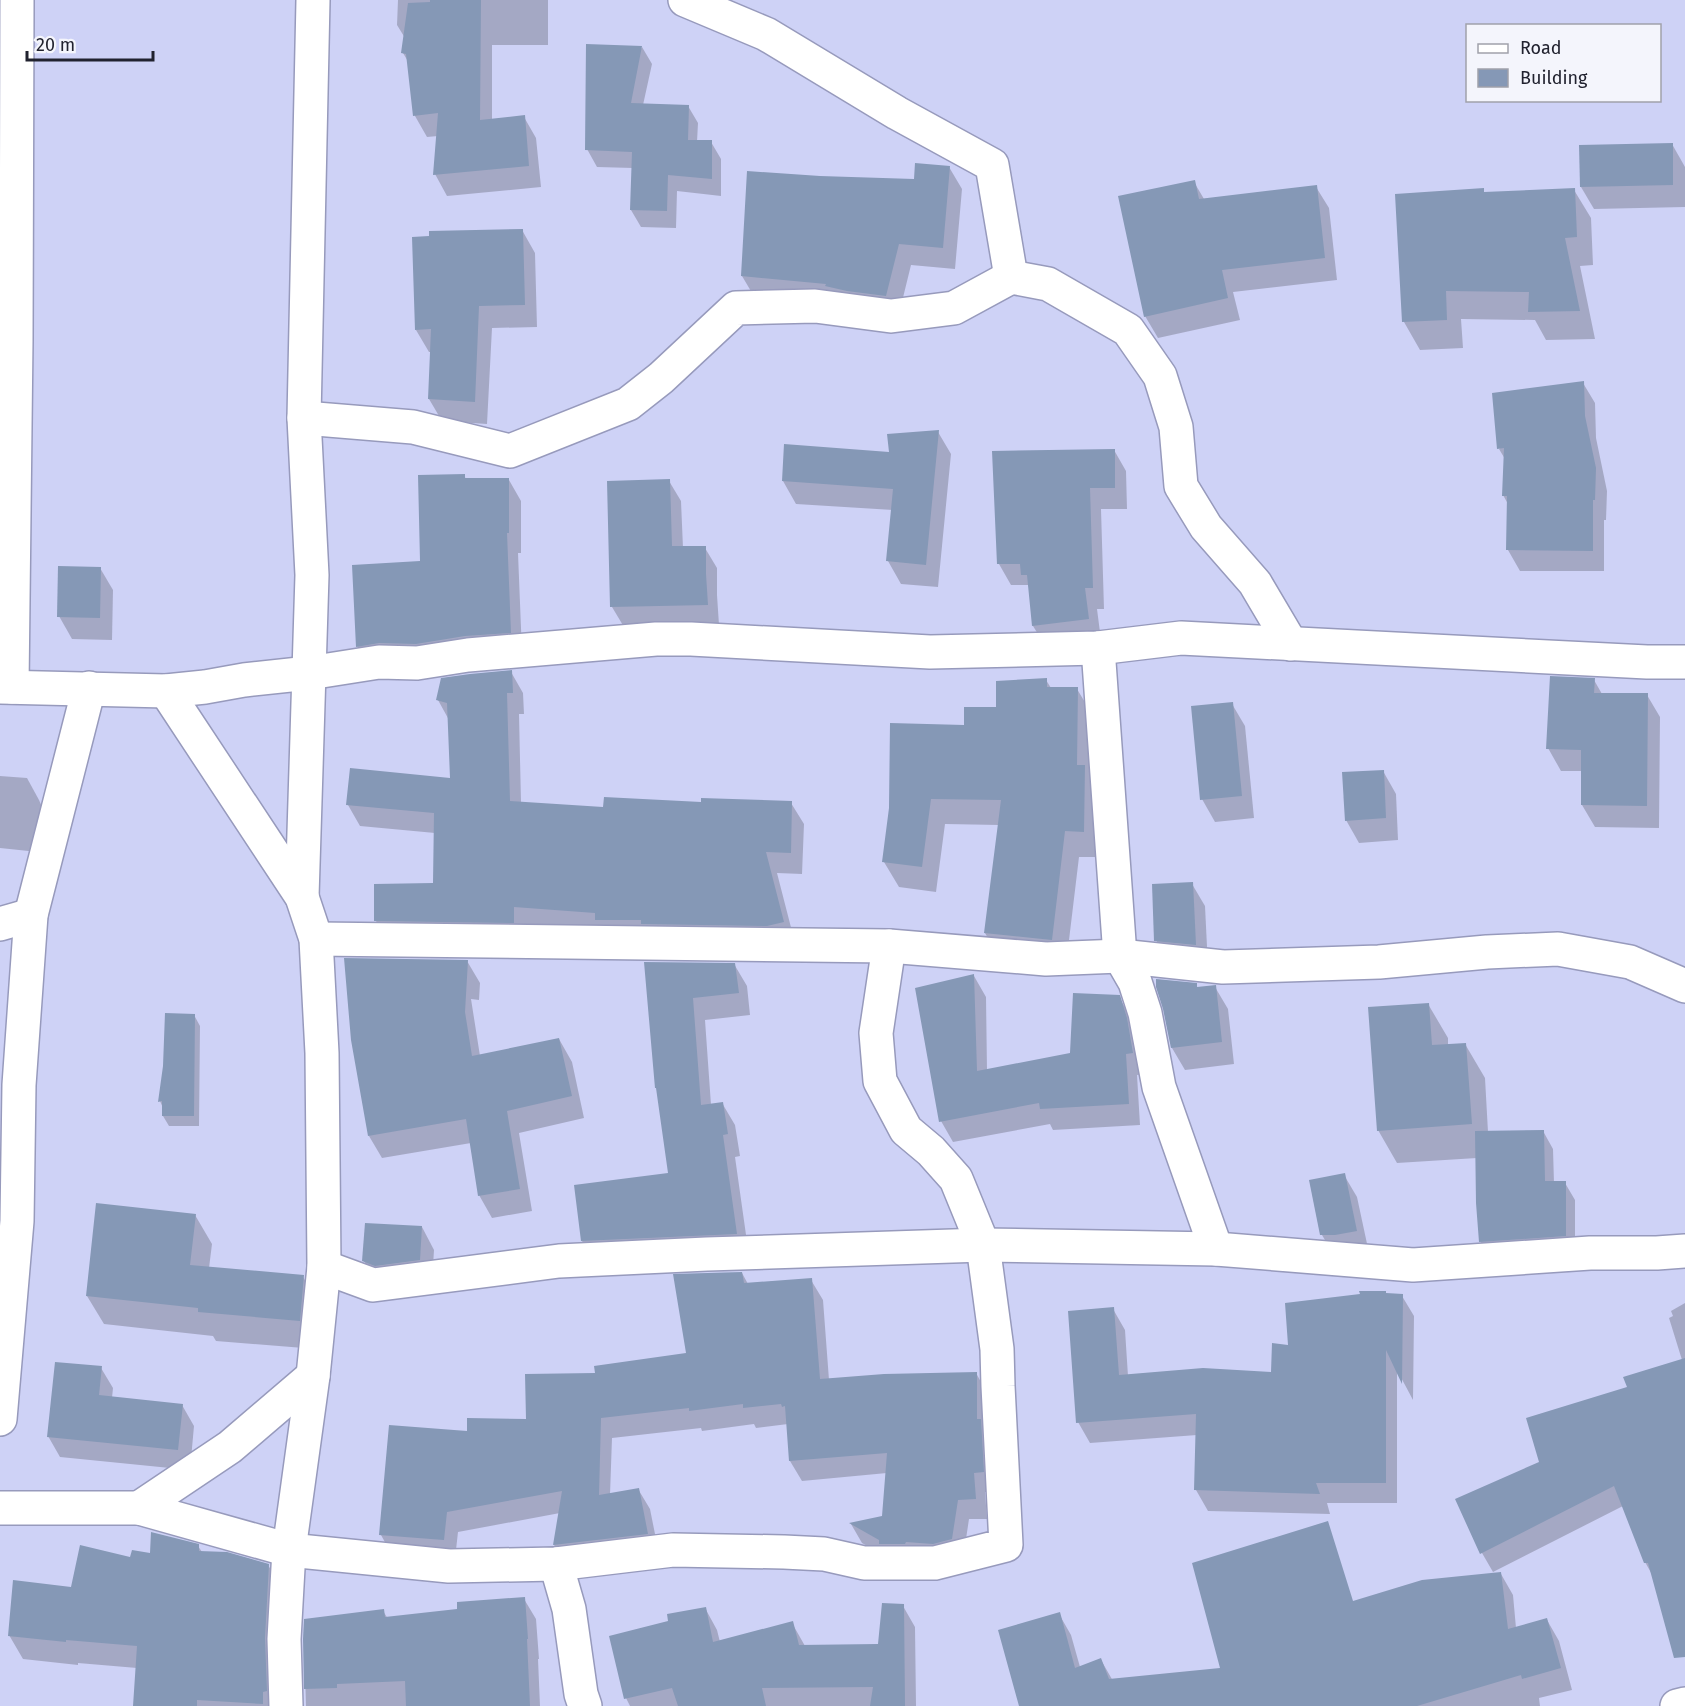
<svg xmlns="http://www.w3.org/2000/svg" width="1685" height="1706" font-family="'Fira Sans',sans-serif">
  <rect width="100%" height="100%" fill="#ced2f6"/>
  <g fill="#0003">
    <polygon points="398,0 548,0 548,45 492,45 492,120 524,117 536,138 541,187 447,196 435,174 438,136 427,137 415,116 409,63 403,53 405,38 397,25"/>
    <polygon points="642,47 652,64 643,105 688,106 698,123 697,142 711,142 721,159 721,196 677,191 676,228 641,227 631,210 633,168 597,167 587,149"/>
    <polygon points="1672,144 1685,167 1685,207 1594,209 1581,187"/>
    <polygon points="949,167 962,189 955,269 911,265 898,318 755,298 742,276 819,178 915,180"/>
    <polygon points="1194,182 1204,199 1316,187 1329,208 1337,280 1233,292 1240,320 1158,338 1145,316"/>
    <polygon points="1483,190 1485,194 1574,190 1591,218 1593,265 1580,266 1595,339 1546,340 1535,320 1461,319 1463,348 1420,350 1404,322 1396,195"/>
    <polygon points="522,230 535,253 537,327 492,328 487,424 442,421 429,399 432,352 429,352 416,330"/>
    <polygon points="1583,383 1595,403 1596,438 1607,491 1606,520 1604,520 1604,571 1520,571 1508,550 1508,504 1503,495 1505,459 1499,449"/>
    <polygon points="938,432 951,454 938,587 901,584 888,561 893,510 796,504 783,481 890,453"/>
    <polygon points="1114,450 1126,471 1127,509 1101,509 1104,609 1097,609 1101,640 1046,647 1033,626 1030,589 1028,585 1011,585 999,564"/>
    <polygon points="464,476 467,480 509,480 521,501 521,553 518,553 522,653 369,667 357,646 421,563"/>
    <polygon points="669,481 681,501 683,548 705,548 717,568 717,595 719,625 624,627 612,607"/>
    <polygon points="100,568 113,590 112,640 72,639 59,616"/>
    <polygon points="511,672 523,693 524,714 519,714 521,803 604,809 702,803 791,803 804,824 802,874 777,873 795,943 388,942 376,921 435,885 435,833 360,826 348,805 451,779 449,720 438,700"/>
    <polygon points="1046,680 1051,688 1077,689 1092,714 1098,857 1079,857 1066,965 1000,959 985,933 999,825 945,824 936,892 899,887 884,862 965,727"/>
    <polygon points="1594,680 1602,694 1647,695 1660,717 1659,828 1595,827 1582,805 1582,771 1561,771 1548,748"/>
    <polygon points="1232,704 1245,726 1254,818 1215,822 1202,799"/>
    <polygon points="1383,771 1396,794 1398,840 1359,843 1346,820"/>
    <polygon points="0,776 27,778 39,800 43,809 38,852 0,848"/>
    <polygon points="1192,884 1205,906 1208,967 1169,963 1156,940"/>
    <polygon points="467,961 480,983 479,1000 471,999 480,1056 559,1039 572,1062 584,1118 519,1133 532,1211 492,1218 479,1195 471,1143 382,1158 369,1136"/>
    <polygon points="646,963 734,964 747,986 750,1015 705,1020 711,1105 722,1103 735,1125 740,1156 735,1157 749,1256 595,1263 582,1241 670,1174"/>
    <polygon points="974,976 986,997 987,1070 1071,1054 1119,997 1131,1018 1145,1074 1137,1075 1140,1125 1053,1130 1050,1124 953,1142 941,1121"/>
    <polygon points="1196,985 1198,988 1215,987 1228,1009 1234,1064 1185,1070 1172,1048"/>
    <polygon points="1428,1004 1448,1038 1448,1046 1465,1044 1485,1078 1488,1132 1543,1131 1553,1149 1554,1183 1565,1183 1575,1200 1575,1253 1491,1259 1480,1241 1477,1158 1397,1163 1378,1130"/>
    <polygon points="194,1015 200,1026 199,1126 169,1126 163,1116 163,1108 160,1101 165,1067"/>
    <polygon points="1344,1175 1357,1197 1369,1253 1335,1257 1322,1235"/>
    <polygon points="195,1215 212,1244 209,1268 303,1277 320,1306 316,1349 216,1341 213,1336 104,1324 87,1296"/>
    <polygon points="422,1227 434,1250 432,1282 377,1283 364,1261"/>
    <polygon points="742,1273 748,1284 811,1280 823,1300 829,1380 976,1373 987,1393 994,1492 985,1492 987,1519 969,1519 963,1559 888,1558 862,1543 851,1524 883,1517 887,1473 802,1481 790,1461 788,1424 756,1428 754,1424 702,1431 701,1428 612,1438 610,1495 638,1489 650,1509 659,1554 566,1565 554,1545 560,1513 458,1532 455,1559 392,1555 381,1535 469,1432 527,1421 597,1374 688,1355"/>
    <polygon points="1386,1294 1402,1296 1414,1316 1413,1400 1397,1370 1397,1503 1327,1503 1330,1514 1208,1511 1196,1490 1197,1435 1090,1443 1078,1422 1113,1309 1125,1330 1128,1376 1272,1374 1290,1346"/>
    <polygon points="1685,1303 1685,1620 1654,1578 1645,1562 1623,1506 1493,1572 1482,1553 1457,1500 1541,1463 1628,1388 1682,1360 1669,1318 1673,1316 1671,1311"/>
    <polygon points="101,1368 113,1388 112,1398 182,1405 194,1426 190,1470 60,1457 48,1436"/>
    <polygon points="198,1546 202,1552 268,1565 282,1588 279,1706 134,1706 137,1668 78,1663 78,1665 23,1659 9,1635 72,1588 132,1558"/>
    <polygon points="1501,1574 1513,1595 1516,1628 1547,1620 1559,1641 1572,1690 1539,1698 1540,1706 1358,1706"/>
    <polygon points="524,1599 536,1619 539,1659 538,1659 540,1706 306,1706 304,1639 383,1611 388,1619 459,1610"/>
    <polygon points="903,1606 915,1627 916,1706 630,1706 626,1698 670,1622 705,1608 717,1630 720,1642 792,1623 805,1646 879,1646"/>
    <polygon points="1059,1614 1071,1635 1080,1667 1101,1660 1113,1681 1316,1706 1021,1706"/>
  </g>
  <g fill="#8598b6">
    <polygon points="430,0 481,0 480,120 525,115 529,166 433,175 438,113 413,116 406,54 401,53 408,3 430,2"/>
    <polygon points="586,44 642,46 631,103 689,105 688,140 712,140 712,179 668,175 667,211 630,210 632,152 585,150"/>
    <polygon points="1673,143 1673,185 1580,187 1579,145"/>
    <polygon points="915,163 950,166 943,248 899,244 886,296 847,291 825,286 826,284 741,276 747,171 820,176 914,179"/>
    <polygon points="1195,180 1199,199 1317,185 1325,258 1222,270 1228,298 1144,317 1118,196"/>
    <polygon points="1484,188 1484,192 1575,188 1577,237 1565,238 1580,311 1528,312 1529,292 1446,291 1447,320 1402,322 1395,194"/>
    <polygon points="523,229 525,305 479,306 475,402 428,399 431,329 415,330 412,237 429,236 429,231"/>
    <polygon points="1584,381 1585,416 1596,468 1595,500 1593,500 1593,551 1506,550 1507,496 1502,496 1504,448 1497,449 1492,393"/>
    <polygon points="939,430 926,565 886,561 893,489 782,481 784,444 889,452 887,434"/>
    <polygon points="1115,449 1115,488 1090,488 1093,588 1085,588 1089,619 1032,626 1027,575 1021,575 1020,564 997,564 992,451"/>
    <polygon points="465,474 465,478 509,478 509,533 507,533 511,633 465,636 416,644 379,643 356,647 352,565 420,561 418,475"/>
    <polygon points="670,479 672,546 706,546 706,574 708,605 610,607 607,481"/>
    <polygon points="58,566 101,567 100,618 57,617"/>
    <polygon points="512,670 513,693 507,693 510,801 603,807 604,797 701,802 701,798 792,801 791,853 766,852 784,922 767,926 641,924 641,920 595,920 595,913 514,907 514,923 374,921 374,884 433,883 434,813 346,805 350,768 450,778 447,703 436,700 441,678 470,674"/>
    <polygon points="1550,676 1595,678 1594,693 1648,693 1647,806 1581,805 1581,750 1546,749"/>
    <polygon points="1047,678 1047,687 1078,687 1077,765 1085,765 1084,832 1065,831 1052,940 984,933 1001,800 931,799 922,867 882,862 889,808 890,723 964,725 964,707 996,707 996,681"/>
    <polygon points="1233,702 1242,796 1200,800 1191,706"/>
    <polygon points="1384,770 1386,818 1345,821 1342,772"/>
    <polygon points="1193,882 1196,945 1154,941 1152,884"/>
    <polygon points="344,958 468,960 465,1012 472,1056 559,1038 572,1096 507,1111 520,1189 478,1196 466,1119 368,1136 351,1040"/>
    <polygon points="644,962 735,963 739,993 693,998 701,1105 723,1102 728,1134 723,1135 737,1234 581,1241 574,1185 668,1173 656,1088 655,1088"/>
    <polygon points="974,974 977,1071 1070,1053 1073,993 1120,995 1127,1018 1133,1053 1126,1054 1129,1104 1040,1109 1039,1103 939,1122 915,988"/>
    <polygon points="1156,979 1197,983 1197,987 1216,985 1222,1042 1171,1048 1163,1009 1156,987"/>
    <polygon points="1429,1003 1432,1045 1466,1043 1472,1124 1377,1131 1368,1007"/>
    <polygon points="165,1013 195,1014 194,1116 162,1116 162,1101 158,1102 163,1066"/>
    <polygon points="1544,1130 1545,1181 1566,1181 1566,1236 1479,1242 1476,1203 1475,1131"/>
    <polygon points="1345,1173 1357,1231 1335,1235 1320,1235 1309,1180"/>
    <polygon points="96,1203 196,1214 190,1265 304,1275 300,1321 198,1312 198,1308 86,1296"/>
    <polygon points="365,1223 422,1226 420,1260 375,1266 362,1261"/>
    <polygon points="742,1272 744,1283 812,1278 820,1379 884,1374 977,1372 977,1419 981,1419 984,1472 974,1473 976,1499 958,1500 952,1539 933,1544 906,1542 905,1544 879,1544 879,1540 849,1523 882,1516 887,1453 789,1461 785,1406 782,1407 781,1404 743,1408 743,1404 689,1411 689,1408 601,1418 599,1495 639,1488 648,1534 553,1545 562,1491 447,1512 444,1540 379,1535 389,1425 467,1431 467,1418 526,1419 525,1374 595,1373 594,1366 686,1353 673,1274"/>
    <polygon points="1359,1291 1386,1291 1386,1293 1403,1294 1402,1384 1386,1350 1386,1483 1316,1483 1320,1494 1194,1490 1196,1414 1076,1423 1068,1311 1114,1307 1119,1375 1203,1368 1271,1372 1272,1343 1288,1345 1285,1303 1360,1294"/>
    <polygon points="1685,1358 1685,1657 1674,1658 1648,1563 1644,1563 1614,1486 1480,1554 1455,1499 1539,1462 1526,1418 1627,1387 1623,1377"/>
    <polygon points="55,1362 102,1366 99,1395 183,1404 178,1450 47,1437"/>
    <polygon points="1328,1521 1353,1601 1422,1580 1501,1572 1508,1629 1547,1618 1561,1668 1522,1679 1521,1675 1417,1706 1019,1706 998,1630 1060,1612 1075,1668 1101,1658 1109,1679 1220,1668 1192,1563"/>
    <polygon points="151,1532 199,1544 199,1551 227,1552 269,1564 265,1638 267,1691 263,1692 263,1704 197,1700 197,1706 133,1706 137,1646 66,1640 66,1642 8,1636 13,1580 71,1587 80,1545 130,1557 132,1550 150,1553"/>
    <polygon points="525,1597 528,1639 527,1639 530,1706 406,1706 405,1681 337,1684 337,1688 304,1689 303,1639 304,1619 384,1609 385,1617 457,1609 457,1602"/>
    <polygon points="882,1603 904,1604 905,1706 870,1706 873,1687 762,1688 766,1706 678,1706 672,1688 624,1699 609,1636 668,1621 667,1614 706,1607 713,1642 793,1621 799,1645 878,1644"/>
  </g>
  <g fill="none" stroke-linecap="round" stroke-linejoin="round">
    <defs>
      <g id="minor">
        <polyline points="685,0 766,34 897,113 992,165 1011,277 1048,284 1128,330 1160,376 1176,427 1181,486 1206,527 1255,583 1291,644"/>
        <polyline points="304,418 413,427 510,451 628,404 661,378 736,308 815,306 891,316 954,308 1011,277"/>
        <polyline points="1098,648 1120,956 1135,982 1145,1013 1159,1087 1216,1249"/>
        <polyline points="0,687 166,691 205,687 244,680 309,673 379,662 417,663 468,655 656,639 691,639 930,652 1098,648 1181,638 1647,662 1685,662"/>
        <polyline points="12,687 16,340 17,0"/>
        <polyline points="166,691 302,897 316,939 322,1053 324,1267 313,1376 289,1550 284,1639 286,1706"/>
        <polyline points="302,897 312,575 304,418 313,0"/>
        <polyline points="0,924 31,915"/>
        <polyline points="316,939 889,946 1046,959 1120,956 1223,967 1379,962 1487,952 1558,949 1630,962 1685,986"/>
        <polyline points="324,1267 373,1285 559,1261 707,1254 983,1245 1216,1249 1413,1265 1590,1253 1657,1253 1685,1251"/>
        <polyline points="0,1419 17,1221 19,1085 31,915 89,688"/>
        <polyline points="0,1508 139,1508 289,1550 449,1566 556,1564 673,1550 784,1552 824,1554 864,1563 935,1563 1006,1545 998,1386 997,1349 983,1245 956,1179 931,1151 906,1130 880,1081 876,1033 889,946"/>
        <polyline points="139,1508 230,1447 313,1376"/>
        <polyline points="556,1564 569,1609 581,1694 585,1706"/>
        <polyline points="1677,1706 1685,1704"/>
      </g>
    </defs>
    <use href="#minor" stroke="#979abc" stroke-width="36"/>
    <use href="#minor" stroke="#fff" stroke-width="33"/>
  </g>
  <rect x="1466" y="24" width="195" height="78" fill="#f4f5fc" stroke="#a0a1aa" stroke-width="1.5"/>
  <rect x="1478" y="44" width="30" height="9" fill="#ffffff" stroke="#a0a1aa" stroke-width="1.5"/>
  <text x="1520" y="54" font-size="18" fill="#21222f">Road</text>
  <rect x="1478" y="69" width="30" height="18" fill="#8598b6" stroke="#a0a1aa" stroke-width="1.5"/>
  <text x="1520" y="84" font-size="18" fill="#21222f">Building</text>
  <path d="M27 51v9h126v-9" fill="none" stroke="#21222f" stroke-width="3"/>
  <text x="36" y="51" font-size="18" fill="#21222f" stroke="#f4f5fc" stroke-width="4.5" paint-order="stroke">20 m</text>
</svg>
